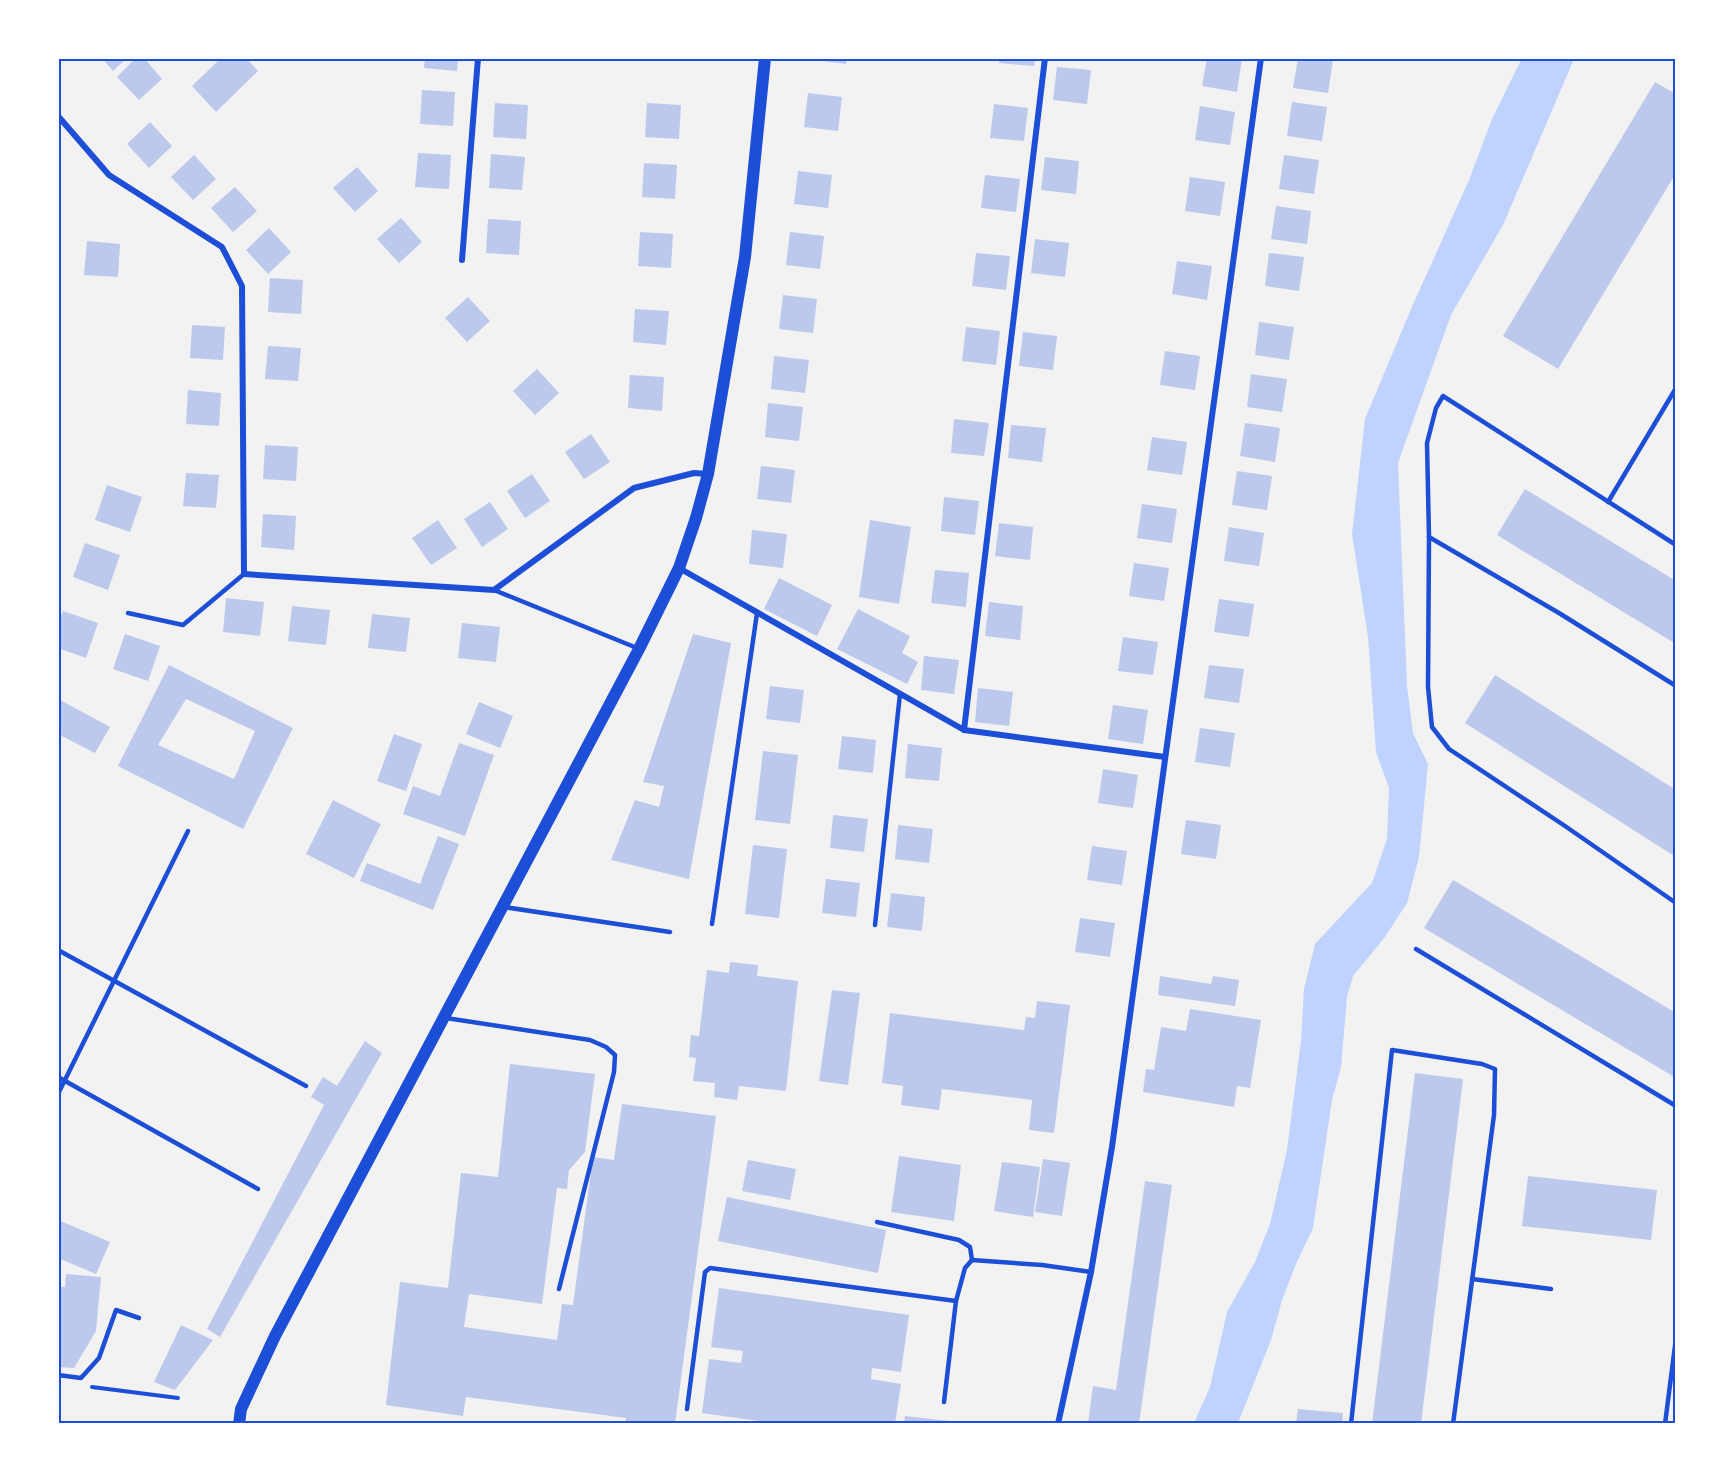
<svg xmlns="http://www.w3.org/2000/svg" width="1734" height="1482" font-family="Inter,sans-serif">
  <rect width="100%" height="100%" fill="#f2f2f2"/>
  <polygon fill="#bfd3fe" points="1522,58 1574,59 1503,225 1451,315 1398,463 1407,686 1413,733 1428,764 1419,857 1407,903 1385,937 1353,976 1347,997 1341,1067 1332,1100 1313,1228 1296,1264 1282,1300 1271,1340 1238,1423 1194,1423 1210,1387 1227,1312 1255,1262 1270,1224 1287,1150 1301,1041 1304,989 1315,944 1372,883 1387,839 1389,788 1376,752 1368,637 1352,534 1365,419 1411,309 1469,180 1492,119"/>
  <g fill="#bdc9ec" fill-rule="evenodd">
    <polygon points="102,58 127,58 113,71"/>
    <polygon points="136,58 144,58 162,79 139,100 117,77"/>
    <polygon points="221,58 246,58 258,71 216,112 192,86"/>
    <polygon points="425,58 458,58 457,71 424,68"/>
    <polygon points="815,58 847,58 846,64 815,60"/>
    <polygon points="1000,58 1035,58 1034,66 999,63"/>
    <polygon points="1207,58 1242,58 1237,92 1202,86"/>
    <polygon points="1298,58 1333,60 1328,93 1293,88"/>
    <polygon points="1057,67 1091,70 1087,104 1053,100"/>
    <polygon points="1655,82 1676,94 1676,173 1558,369 1503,336"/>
    <polygon points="422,90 455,92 453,126 420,124"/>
    <polygon points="808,93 842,97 838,131 804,127"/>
    <polygon points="1292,102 1327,107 1322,141 1287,136"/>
    <polygon points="495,103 528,105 526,139 493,137"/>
    <polygon points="647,103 681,105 679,139 645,137"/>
    <polygon points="994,104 1028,108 1024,141 990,138"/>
    <polygon points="1200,106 1235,112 1230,145 1195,140"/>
    <polygon points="150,122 172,146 149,168 127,144"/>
    <polygon points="418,153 451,155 449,189 415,187"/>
    <polygon points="491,154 525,157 522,190 489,188"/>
    <polygon points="194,155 216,179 193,200 171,177"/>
    <polygon points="1284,155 1319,160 1314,194 1279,189"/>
    <polygon points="1045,157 1079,161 1076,194 1041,190"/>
    <polygon points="644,163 677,165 675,199 642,197"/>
    <polygon points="357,167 378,191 355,212 333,188"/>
    <polygon points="798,171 832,175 828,208 794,204"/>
    <polygon points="985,175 1020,179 1016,212 981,208"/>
    <polygon points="1190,177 1225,182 1220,216 1185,211"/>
    <polygon points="235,187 257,211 233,232 211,208"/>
    <polygon points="1276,206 1311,211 1307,244 1271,239"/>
    <polygon points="401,218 422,242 399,263 377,239"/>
    <polygon points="488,219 521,221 519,255 486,253"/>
    <polygon points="269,228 291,252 268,274 246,250"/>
    <polygon points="640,232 673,234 671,268 638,266"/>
    <polygon points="790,232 824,236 820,269 786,265"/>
    <polygon points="1035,239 1069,243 1065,277 1031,273"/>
    <polygon points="87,241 120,244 118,277 84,275"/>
    <polygon points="976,253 1010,256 1006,290 972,286"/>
    <polygon points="1269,253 1304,257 1299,291 1265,286"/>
    <polygon points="1177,261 1212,266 1207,300 1172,294"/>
    <polygon points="270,278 303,280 301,314 268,312"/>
    <polygon points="783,295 817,299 813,333 779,329"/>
    <polygon points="468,297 490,321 467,342 445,318"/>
    <polygon points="635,309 669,311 666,345 633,342"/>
    <polygon points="1259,322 1294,327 1289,360 1255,355"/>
    <polygon points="192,325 225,327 223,360 190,358"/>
    <polygon points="966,327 1000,331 996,365 962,361"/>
    <polygon points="1023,332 1057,336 1053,370 1019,366"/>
    <polygon points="268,346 301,348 298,381 265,379"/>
    <polygon points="1165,351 1200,356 1195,390 1160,385"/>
    <polygon points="774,356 809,360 805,393 771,389"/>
    <polygon points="537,369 559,393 535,415 513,391"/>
    <polygon points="1251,374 1287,379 1282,412 1247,407"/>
    <polygon points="630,375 664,377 662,411 628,408"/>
    <polygon points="188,390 221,393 219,426 186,424"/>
    <polygon points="768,403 803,407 799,441 765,437"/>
    <polygon points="954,419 989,423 984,456 951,453"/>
    <polygon points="1245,423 1280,428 1275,462 1240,456"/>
    <polygon points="1011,425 1046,428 1042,462 1008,458"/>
    <polygon points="591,434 610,462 584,479 565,452"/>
    <polygon points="1152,437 1187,442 1182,475 1147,470"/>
    <polygon points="265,445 298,447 296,481 263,479"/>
    <polygon points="761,466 795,470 791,503 757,499"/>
    <polygon points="1237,471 1272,476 1267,510 1232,505"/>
    <polygon points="186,473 219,475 216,508 183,506"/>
    <polygon points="532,474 550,501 525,518 507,491"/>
    <polygon points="107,485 142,497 130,532 95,520"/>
    <polygon points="1525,489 1676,581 1676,644 1497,535"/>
    <polygon points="944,497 979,501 975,535 941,531"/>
    <polygon points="490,502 508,529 482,547 464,519"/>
    <polygon points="1142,504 1177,509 1172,543 1137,538"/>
    <polygon points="263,514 296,516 294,550 261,547"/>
    <polygon points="438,520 457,548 431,565 412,538"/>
    <polygon points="870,520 911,527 899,604 859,597"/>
    <polygon points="999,523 1033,527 1030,560 995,556"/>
    <polygon points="1229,527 1264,533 1259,566 1224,561"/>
    <polygon points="752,530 787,534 783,568 749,564"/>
    <polygon points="85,543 120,555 108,590 73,577"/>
    <polygon points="1134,563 1169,568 1164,601 1129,596"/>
    <polygon points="935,570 969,573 966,607 931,603"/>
    <polygon points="779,578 832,605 817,636 764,609"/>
    <polygon points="226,598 264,602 260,636 223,632"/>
    <polygon points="1219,599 1254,604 1249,637 1214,632"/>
    <polygon points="989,602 1023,606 1020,640 985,636"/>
    <polygon points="292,606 330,610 326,645 288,641"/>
    <polygon points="858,609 910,636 902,653 918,662 907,684 837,649"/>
    <polygon points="63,611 98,623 86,658 58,648 58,623"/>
    <polygon points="372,614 410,618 406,652 368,648"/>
    <polygon points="462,623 500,627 496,662 458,658"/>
    <polygon points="125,634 160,646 148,681 113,669"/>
    <polygon points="693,634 731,643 689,879 611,860 635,800 659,807 664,786 643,782"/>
    <polygon points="1123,637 1158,642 1153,675 1118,671"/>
    <polygon points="924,656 959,660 954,694 921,690"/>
    <path d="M 169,665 L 293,728 L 243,829 L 118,766 ZM 186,699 L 255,731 L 234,779 L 158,745 Z"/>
    <polygon points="1209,665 1244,669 1239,703 1204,698"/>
    <polygon points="1495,675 1676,790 1676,857 1465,723"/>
    <polygon points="770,686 804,690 800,723 766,719"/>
    <polygon points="978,688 1013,692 1009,726 975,722"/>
    <polygon points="58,699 110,727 95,753 58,734"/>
    <polygon points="479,702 513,716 500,748 466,734"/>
    <polygon points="1113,705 1148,710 1143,744 1108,739"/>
    <polygon points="1200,728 1235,733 1230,767 1195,762"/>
    <polygon points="394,734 422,744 406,791 377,781"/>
    <polygon points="842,736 876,740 873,773 838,769"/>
    <polygon points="459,743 494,755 465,836 403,814 413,786 440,796"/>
    <polygon points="908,744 942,748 939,781 905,778"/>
    <polygon points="763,751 798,755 790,824 755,820"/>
    <polygon points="1103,769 1138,775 1133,808 1098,803"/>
    <polygon points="333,800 381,824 354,878 306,854"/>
    <polygon points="833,815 868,819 864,852 830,848"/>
    <polygon points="1186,820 1221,825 1216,859 1181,854"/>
    <polygon points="898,825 933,829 929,863 895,859"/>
    <polygon points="438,836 459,844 433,910 360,881 367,863 420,884"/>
    <polygon points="753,845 787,849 779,918 745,914"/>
    <polygon points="1092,846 1127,851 1122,885 1087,880"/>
    <polygon points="826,879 860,883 856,917 822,913"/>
    <polygon points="1453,880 1676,1013 1676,1078 1424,928"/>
    <polygon points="891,893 925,897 922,931 887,927"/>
    <polygon points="1080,918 1115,923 1110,957 1075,952"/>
    <polygon points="730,962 758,965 757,976 798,981 786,1091 739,1086 737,1100 714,1097 715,1083 693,1081 696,1058 689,1057 691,1035 699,1036 707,970 729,973"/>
    <polygon points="1160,976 1211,984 1213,976 1239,980 1235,1006 1158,995"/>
    <polygon points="832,990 860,993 848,1085 819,1081"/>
    <polygon points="1037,1001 1070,1005 1054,1133 1029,1130 1032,1100 942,1089 939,1110 901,1105 903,1086 882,1083 890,1013 1024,1030 1026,1017 1035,1018"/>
    <polygon points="1190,1009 1261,1020 1250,1088 1237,1086 1234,1107 1143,1092 1146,1069 1154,1070 1161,1027 1186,1031"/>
    <polygon points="365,1041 382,1053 220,1337 207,1329 324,1105 311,1097 323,1077 337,1086"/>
    <polygon points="510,1064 595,1074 585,1152 569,1170 567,1189 557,1188 542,1304 469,1294 464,1327 557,1340 562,1304 573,1305 593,1157 614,1160 622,1104 716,1116 675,1424 626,1424 626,1418 466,1397 463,1416 386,1405 400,1282 448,1288 461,1173 498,1177"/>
    <polygon points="1415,1073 1463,1079 1421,1424 1372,1424"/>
    <polygon points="899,1156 961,1165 954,1221 891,1212"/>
    <polygon points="1043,1159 1070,1163 1062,1216 1035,1212"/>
    <polygon points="748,1160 796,1169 790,1200 742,1191"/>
    <polygon points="1002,1162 1040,1167 1033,1217 994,1211"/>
    <polygon points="1528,1176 1657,1190 1651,1240 1522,1226"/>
    <polygon points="1145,1181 1172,1185 1139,1424 1088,1424 1093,1386 1116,1390"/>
    <polygon points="727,1197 886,1230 878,1273 718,1241"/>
    <polygon points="58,1220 110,1242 96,1274 58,1258"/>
    <polygon points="66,1274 101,1277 96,1331 74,1368 58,1367 58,1287 65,1287"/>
    <polygon points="719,1288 909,1315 901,1372 872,1368 871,1379 901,1384 895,1424 781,1424 702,1413 709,1359 741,1363 743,1351 711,1347"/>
    <polygon points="181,1325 213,1340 175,1390 154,1382"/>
    <polygon points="1298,1409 1343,1413 1342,1424 1296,1424"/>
    <polygon points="905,1416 958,1422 958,1424 904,1424"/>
  </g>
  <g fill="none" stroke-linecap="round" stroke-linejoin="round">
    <polyline stroke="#1d4ed8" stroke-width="4" points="92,1387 178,1398"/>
    <g stroke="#1d4ed8" stroke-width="4.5">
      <polyline points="1608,502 1676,388"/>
      <polyline points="1429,537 1559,613 1676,686"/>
      <polyline points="1676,545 1443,396 1436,408 1427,443 1429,537 1428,687 1432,727 1449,749 1565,826 1676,903"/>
      <polyline points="494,590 637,648"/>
      <polyline points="128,613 183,625 244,574"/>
      <polyline points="504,907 670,932"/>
      <polyline points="712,924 757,613"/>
      <polyline points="875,925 900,694"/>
      <polyline points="1416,949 1676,1106"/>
      <polyline points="58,950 306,1086"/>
      <polyline points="446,1018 590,1040 606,1047 615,1055 614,1072 559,1289"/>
      <polyline points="58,1077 258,1189"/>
      <polyline points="58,1094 188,831"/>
      <polyline points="877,1222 959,1240 970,1247 972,1260"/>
      <polyline points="1472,1279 1551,1289"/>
      <polyline points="58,1375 81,1378 99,1358 116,1310 139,1318"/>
      <polyline points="944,1402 956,1301 965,1268 972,1260 1042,1265 1091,1272"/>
      <polyline points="687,1409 705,1272 710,1268 956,1301"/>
      <polyline points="1351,1424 1392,1050 1482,1064 1495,1069 1494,1115 1453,1424"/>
      <polyline points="1665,1424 1676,1338"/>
    </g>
    <g stroke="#1d4ed8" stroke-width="6">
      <polyline points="58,116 109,175 222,247 242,286 244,574 494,590 634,488 694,473 708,474"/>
      <polyline points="462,260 478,58"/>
      <polyline points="679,568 964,730 1165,757"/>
      <polyline points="964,730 1045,58"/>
      <polyline points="1058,1424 1091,1272 1112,1147 1261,58"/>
    </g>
    <polyline stroke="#1d4ed8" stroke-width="12" points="239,1424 241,1409 275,1336 639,649 679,568 696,518 708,474 745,257 765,58"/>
  </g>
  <rect width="1734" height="1482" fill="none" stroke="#ffffff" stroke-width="120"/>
  <rect x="60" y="60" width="1614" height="1362" fill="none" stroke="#1d4ed8" stroke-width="2"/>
</svg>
